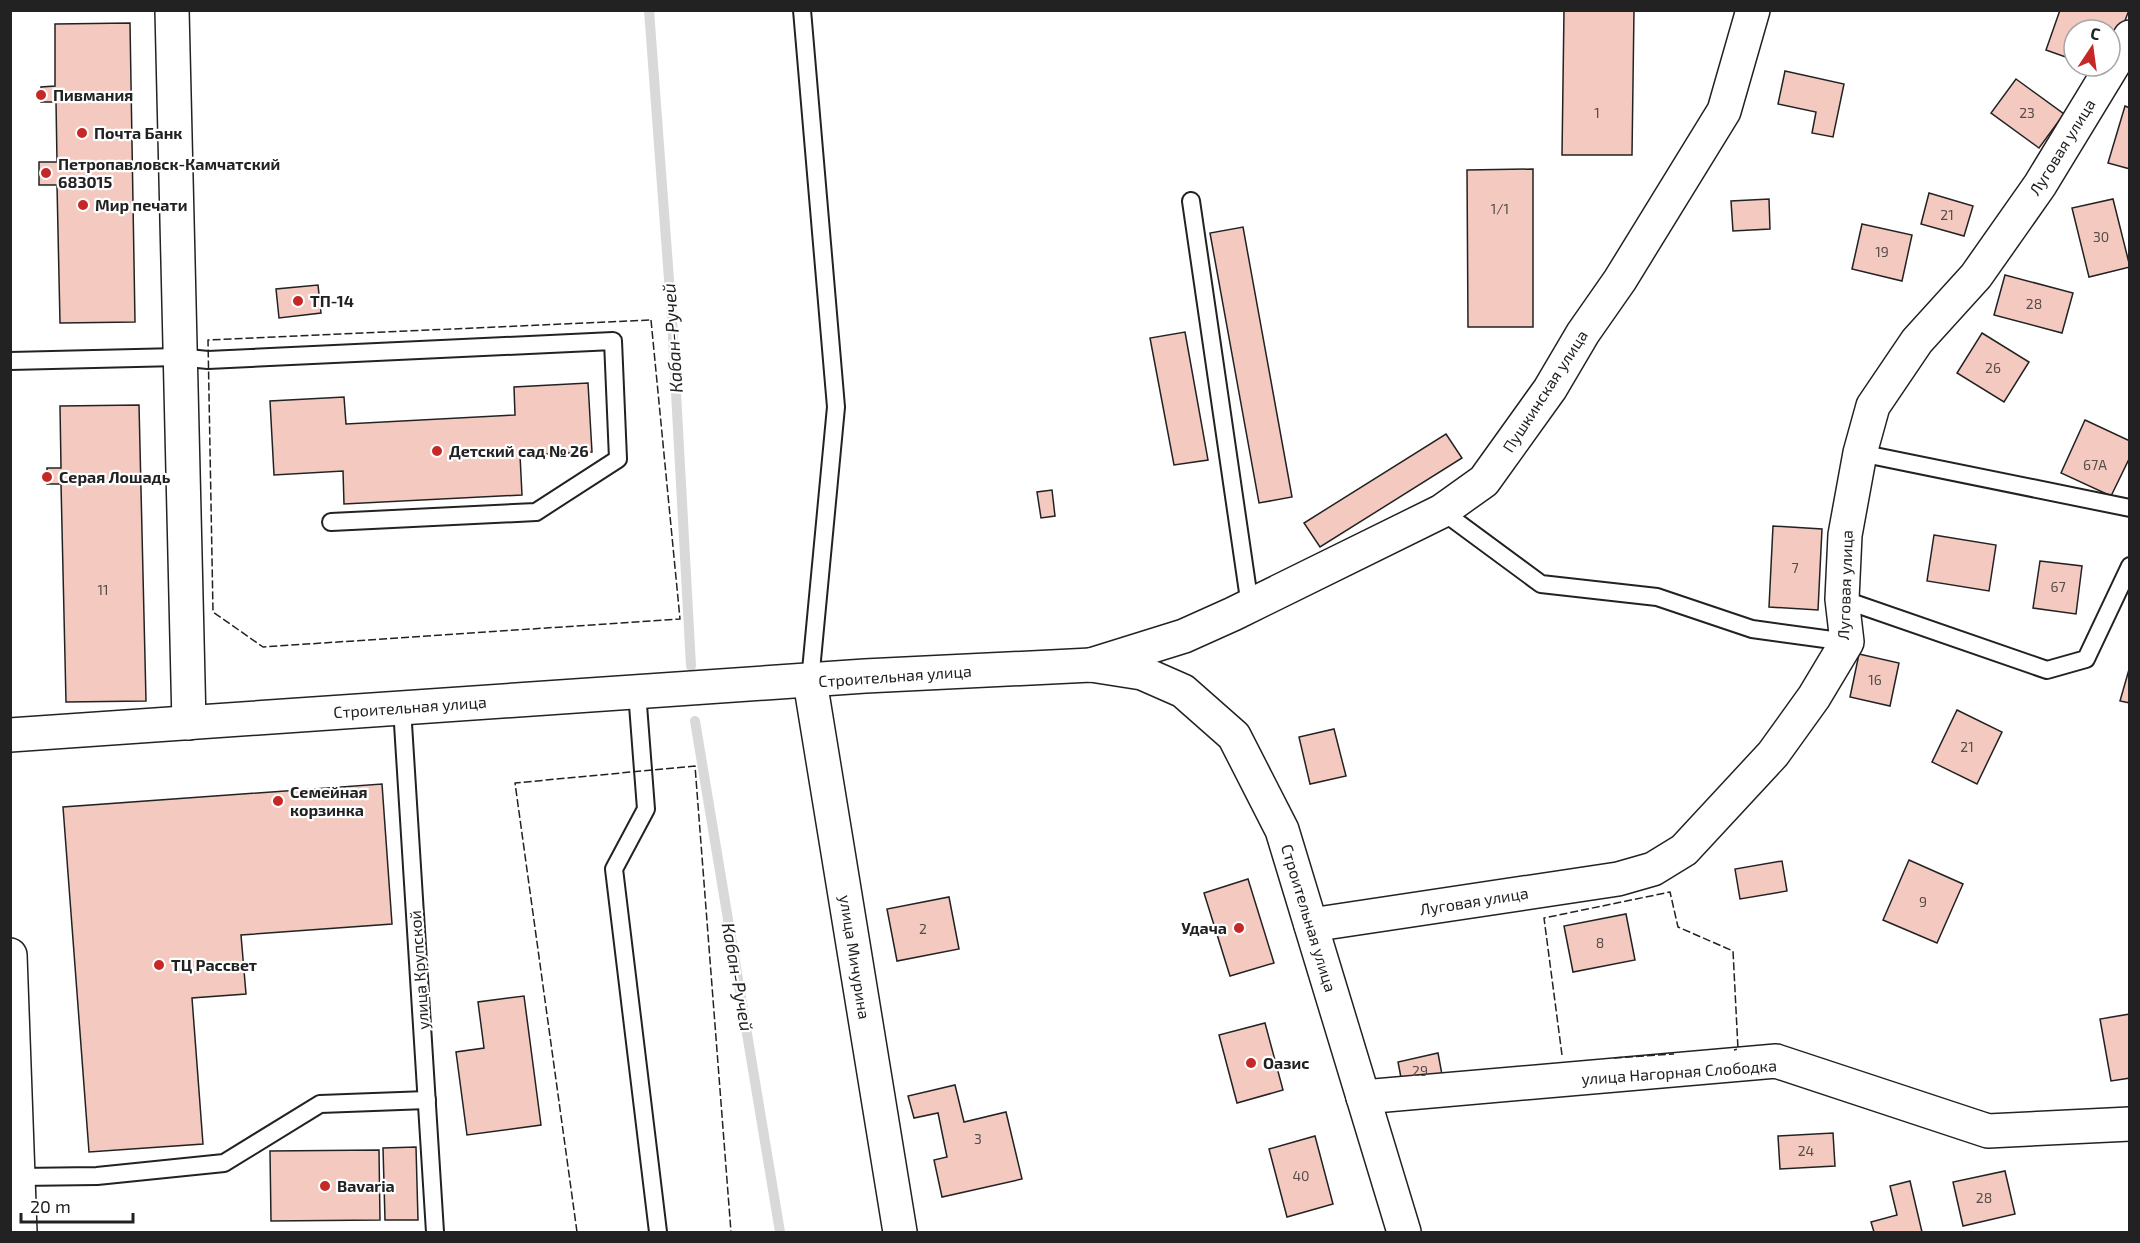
<svg xmlns="http://www.w3.org/2000/svg" width="2140" height="1243" font-family="'Exo 2',sans-serif">
  <rect width="100%" height="100%" fill="#fff"/>
  <g fill="none" stroke-linecap="round" stroke-linejoin="round">
    <g stroke="#d9d9d9" stroke-width="10">
      <polyline points="649,10 672,320 691,666"/>
      <polyline points="695,721 780,1232"/>
    </g>
  </g>
  <g fill="#f3c9c0" stroke="#222" stroke-width="1.5">
    <polygon points="1564,10 1634,10 1632,155 1562,155"/>
    <polygon points="2060,10 2129,10 2120,34 2094,25 2092,30 2074,30 2074,60 2046,50"/>
    <polygon points="130,23 135,322 60,323 57,185 39,185 39,162 57,162 56,102 41,102 41,87 55,86 55,24"/>
    <polygon points="1785,71 1844,84 1833,137 1812,133 1816,112 1778,104"/>
    <polygon points="2016,79 2064,114 2039,148 1991,113"/>
    <polygon points="2125,106 2130,108 2130,169 2108,163"/>
    <polygon points="1533,169 1533,327 1468,327 1467,170"/>
    <polygon points="1929,193 1973,206 1964,236 1921,224"/>
    <polygon points="1769,199 1770,229 1733,231 1731,201"/>
    <polygon points="2113,199 2130,267 2089,277 2072,208"/>
    <polygon points="1862,224 1912,235 1902,281 1852,269"/>
    <polygon points="1243,227 1292,497 1259,503 1210,233"/>
    <polygon points="2005,275 2073,293 2062,333 1994,315"/>
    <polygon points="318,285 321,313 279,318 276,289"/>
    <polygon points="1185,332 1208,460 1174,465 1150,338"/>
    <polygon points="1982,333 2029,362 2004,402 1957,373"/>
    <polygon points="588,383 592,452 520,455 522,495 344,504 343,471 274,475 270,401 344,397 346,424 515,415 514,387"/>
    <polygon points="139,405 146,701 66,702 61,484 47,484 47,468 61,468 60,406"/>
    <polygon points="2085,420 2130,441 2130,457 2111,496 2061,473"/>
    <polygon points="1446,434 1462,458 1320,547 1304,523"/>
    <polygon points="1052,490 1055,516 1041,518 1037,492"/>
    <polygon points="1773,526 1822,529 1818,610 1769,607"/>
    <polygon points="1934,535 1996,545 1989,591 1927,581"/>
    <polygon points="2040,561 2082,566 2076,614 2033,608"/>
    <polygon points="1859,654 1899,663 1890,706 1850,697"/>
    <polygon points="2130,666 2130,703 2120,701"/>
    <polygon points="1957,710 2002,732 1977,784 1932,762"/>
    <polygon points="1334,729 1346,776 1310,784 1299,737"/>
    <polygon points="382,784 392,924 241,935 246,994 192,998 203,1144 89,1152 63,807"/>
    <polygon points="1909,860 1963,884 1937,943 1883,920"/>
    <polygon points="1782,861 1787,891 1740,899 1735,869"/>
    <polygon points="1248,879 1274,963 1230,976 1204,893"/>
    <polygon points="949,897 959,949 897,961 887,909"/>
    <polygon points="1626,914 1635,960 1573,972 1564,926"/>
    <polygon points="524,996 541,1125 467,1135 456,1052 484,1048 478,1002"/>
    <polygon points="2130,1014 2130,1078 2111,1081 2100,1019"/>
    <polygon points="1265,1023 1283,1090 1237,1103 1219,1035"/>
    <polygon points="1438,1053 1443,1080 1403,1088 1398,1062"/>
    <polygon points="955,1085 964,1122 1006,1112 1022,1179 942,1197 934,1160 947,1157 938,1113 914,1118 908,1096"/>
    <polygon points="1833,1133 1835,1166 1780,1169 1778,1136"/>
    <polygon points="1315,1136 1333,1204 1287,1217 1269,1149"/>
    <polygon points="416,1147 418,1220 385,1220 383,1148"/>
    <polygon points="379,1150 380,1220 271,1221 270,1151"/>
    <polygon points="2005,1171 2015,1214 1963,1226 1953,1182"/>
    <polygon points="1910,1181 1922,1232 1874,1232 1871,1222 1897,1215 1890,1186"/>
  </g>
  <g fill="none" stroke-linecap="round" stroke-linejoin="round">
    <defs>
      <g id="lane">
        <polyline points="802,10 836,407 810,681"/>
        <polyline points="1191,201 1250,606"/>
        <polyline points="10,361 178,357 208,360 613,341 618,459 536,512 331,522"/>
        <polyline points="1860,453 2130,508"/>
        <polyline points="1442,511 1541,584 1657,597 1752,629 1847,642"/>
        <polyline points="1842,599 2047,670 2086,659 2130,566"/>
        <polyline points="637,692 646,809 614,869 658,1232"/>
        <polyline points="402,708 435,1232"/>
        <polyline points="19,1177 97,1176 224,1163 320,1104 427,1100"/>
      </g>
      <g id="street">
        <polyline points="172,10 189,723"/>
        <polyline points="1091,665 1184,636 1233,614 1442,511 1484,481 1550,389 1583,333 1620,280 1724,111 1753,10"/>
        <polyline points="810,681 900,1232"/>
        <polyline points="1311,925 1618,879 1653,869 1684,850 1773,754 1814,697 1847,642 1842,599 1845,535 1860,453 1873,406 1917,341 1976,276 2040,185 2130,37"/>
        <polyline points="10,955 20,1232"/>
        <polyline points="1363,1097 1776,1061 1988,1131 2130,1124"/>
      </g>
      <polyline id="secondary" points="10,735 865,676 1091,665 1142,673 1183,691 1234,736 1282,830 1404,1232"/>
    </defs>
    <use href="#lane" stroke="#222" stroke-width="20"/>
    <use href="#street" stroke="#222" stroke-width="36"/>
    <use href="#secondary" stroke="#222" stroke-width="36"/>
    <use href="#lane" stroke="#fff" stroke-width="16"/>
    <use href="#street" stroke="#fff" stroke-width="33"/>
    <use href="#secondary" stroke="#fff" stroke-width="33"/>
    <g stroke="#222" stroke-width="1.5" stroke-dasharray="8 3" stroke-linecap="butt">
      <polygon points="651,320 680,619 263,647 213,612 208,340"/>
      <polyline points="1562,1055 1544,918 1670,892 1678,927 1733,951 1738,1049 1734,1050"/>
      <polyline points="1614,1058 1674,1054"/>
      <polyline points="577,1232 515,783 695,766 731,1232"/>
    </g>
  </g>
  <g fill="#c62828" stroke="#fff" stroke-width="2">
    <circle cx="41" cy="95" r="6"/>
    <circle cx="82" cy="133" r="6"/>
    <circle cx="46" cy="173" r="6"/>
    <circle cx="83" cy="205" r="6"/>
    <circle cx="298" cy="301" r="6"/>
    <circle cx="437" cy="451" r="6"/>
    <circle cx="47" cy="477" r="6"/>
    <circle cx="278" cy="801" r="6"/>
    <circle cx="1239" cy="928" r="6"/>
    <circle cx="159" cy="965" r="6"/>
    <circle cx="1251" cy="1063" r="6"/>
    <circle cx="325" cy="1186" r="6"/>
  </g>
  <g text-anchor="middle" stroke-width="4.5" stroke-linejoin="round" paint-order="stroke">
    <g font-size="14" fill="#564c4a">
      <text x="1597" y="118">1</text>
      <text x="2027" y="118">23</text>
      <text x="1500" y="214">1/1</text>
      <text x="1947" y="220">21</text>
      <text x="2101" y="242">30</text>
      <text x="1882" y="257">19</text>
      <text x="2034" y="309">28</text>
      <text x="1993" y="373">26</text>
      <text x="2095" y="470">67А</text>
      <text x="1795" y="573">7</text>
      <text x="2058" y="592">67</text>
      <text x="103" y="595">11</text>
      <text x="1875" y="685">16</text>
      <text x="1967" y="752">21</text>
      <text x="1923" y="907">9</text>
      <text x="923" y="934">2</text>
      <text x="1600" y="948">8</text>
      <text x="1420" y="1076">29</text>
      <text x="978" y="1144">3</text>
      <text x="1806" y="1156">24</text>
      <text x="1301" y="1181">40</text>
      <text x="1984" y="1203">28</text>
    </g>
    <g font-size="16" font-weight="bold" fill="#222" stroke="#fff" text-anchor="start">
      <text x="53" y="101">Пивмания</text>
      <text x="94" y="139">Почта Банк</text>
      <text x="58" y="170">Петропавловск-Камчатский<tspan x="58" dy="18">683015</tspan></text>
      <text x="95" y="211">Мир печати</text>
      <text x="310" y="307">ТП-14</text>
      <text x="449" y="457">Детский сад № 26</text>
      <text x="59" y="483">Серая Лошадь</text>
      <text x="290" y="798">Семейная<tspan x="290" dy="18">корзинка</tspan></text>
      <text x="1227" y="934" text-anchor="end">Удача</text>
      <text x="171" y="971">ТЦ Рассвет</text>
      <text x="1263" y="1069">Оазис</text>
      <text x="337" y="1192">Bavaria</text>
    </g>
    <g font-size="16" fill="#222" stroke="#fff">
      <text transform="translate(2062 147) rotate(-58)" y="6">Луговая улица</text>
      <text transform="translate(1545 391) rotate(-57)" y="6">Пушкинская улица</text>
      <text transform="translate(1845 585) rotate(-88)" y="6">Луговая улица</text>
      <text transform="translate(895 676) rotate(-4)" y="6">Строительная улица</text>
      <text transform="translate(410 707) rotate(-4)" y="6">Строительная улица</text>
      <text transform="translate(1474 901) rotate(-9)" y="6">Луговая улица</text>
      <text transform="translate(1309 918) rotate(73)" y="6">Строительная улица</text>
      <text transform="translate(855 957) rotate(81)" y="6">улица Мичурина</text>
      <text transform="translate(419 970) rotate(-94)" y="6">улица Крупской</text>
      <text transform="translate(1679 1072) rotate(-4)" y="6">улица Нагорная Слободка</text>
    </g>
    <g font-size="18" font-style="italic" fill="#222" stroke="#fff">
      <text transform="translate(673 338) rotate(-94)" y="6">Кабан-Ручей</text>
      <text transform="translate(737 977) rotate(80)" y="6">Кабан-Ручей</text>
    </g>
  </g>
  <rect width="2140" height="1243" fill="none" stroke="#222222" stroke-width="24"/>
  <g transform="translate(2092 48) rotate(13)"><circle r="28" fill="#ffffff" stroke="#a7a7a7" stroke-width="1.5"/>
  <path d="M0-4.5L10 22L0 15L-10 22Z" fill="#c62828"/>
  <text y="-9" font-size="16" font-weight="bold" text-anchor="middle" fill="#222222">С</text>
  </g>
  <path d="M21 1213v9h112v-9" fill="none" stroke="#222222" stroke-width="3"/>
  <text x="30" y="1213" font-size="18" fill="#222222" stroke="#ffffff" stroke-width="4.5" paint-order="stroke">20 m</text>
</svg>
